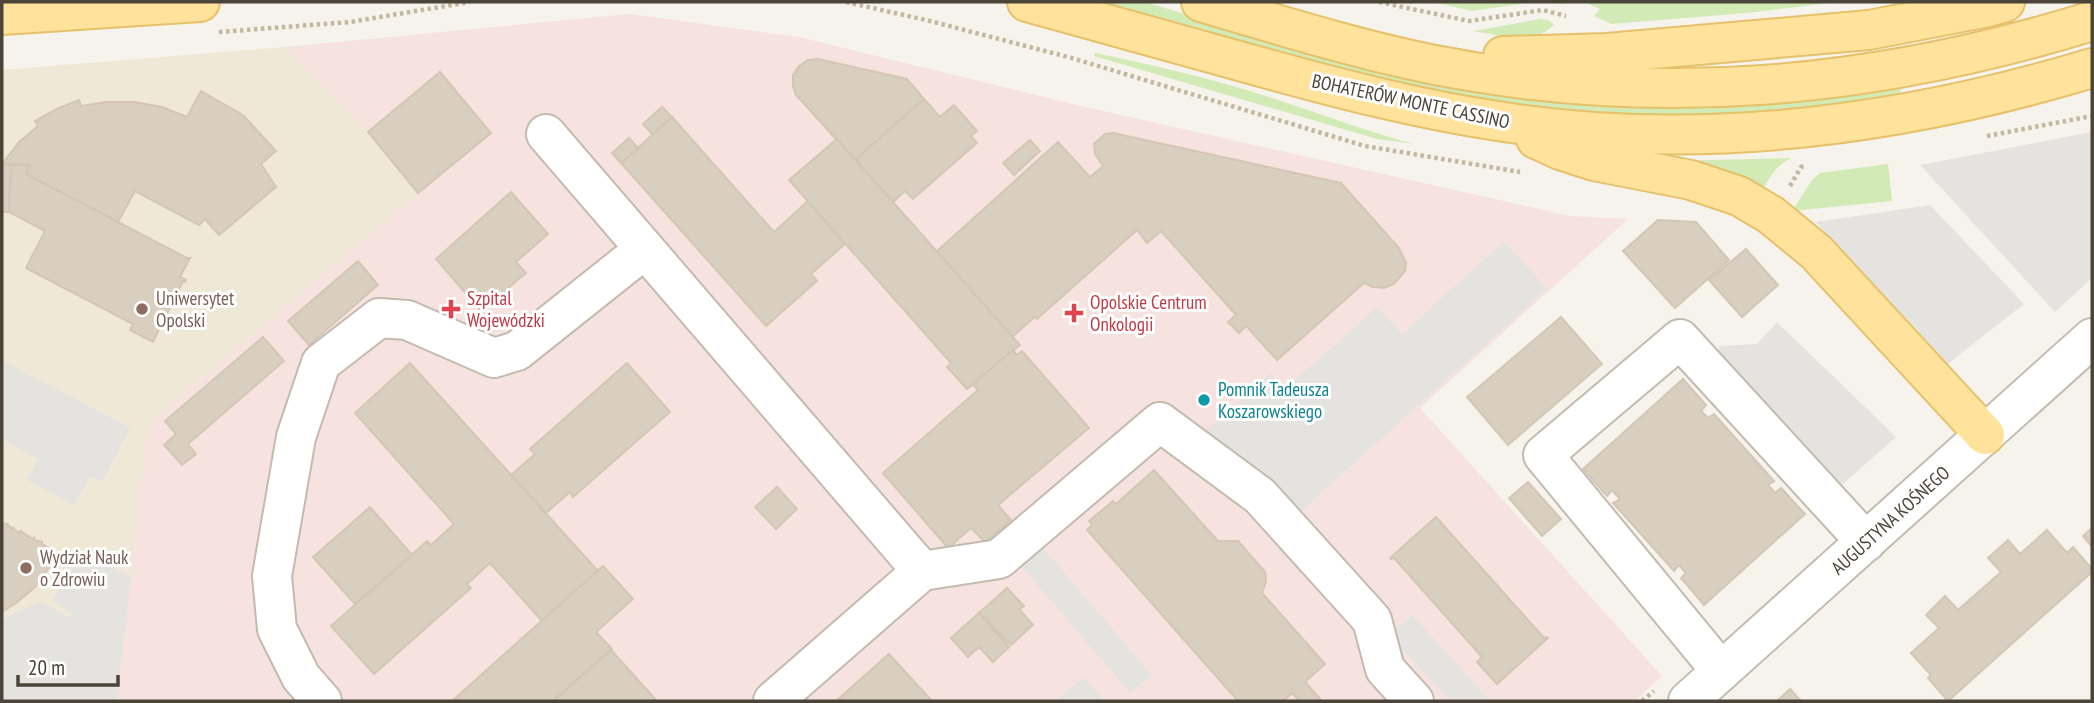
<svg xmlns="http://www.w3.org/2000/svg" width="2094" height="703" font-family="'PT Sans Narrow',sans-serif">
  <rect width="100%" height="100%" fill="#f6f3ec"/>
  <polygon fill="#efe8d6" points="285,47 368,132 418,193 148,424 117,701 2,701 2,70"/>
  <polygon fill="#f6e3e0" points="629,14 799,37 1081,106 1570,216 1628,219 1420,408 1662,676 1635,701 117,701 148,424 418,193 368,132 285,47"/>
  <g fill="#d2eab5">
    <polygon points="1092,2 1145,2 1277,42 1847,95 1900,87 1901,96 1786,112 1658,116 1550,108 1490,101 1419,91"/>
    <polygon points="1433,2 1564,2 1563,4 1535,2 1472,11"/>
    <polygon points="1584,2 1838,2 1746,13 1611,24 1594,16 1600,9"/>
    <path d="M 1540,19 L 1547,20 L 1554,24 C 1534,47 1500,35 1474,31 Z"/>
    <path d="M 1095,53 C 1153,65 1210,78 1266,96 C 1316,112 1364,131 1414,144 L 1377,139 L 1350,131 L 1094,56 Z"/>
    <path d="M 1792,158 C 1776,164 1769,179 1760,194 L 1673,161 Z"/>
    <polygon points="1888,164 1892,201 1792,211 1812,180 1820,173"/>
  </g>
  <g fill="#e5e3e0">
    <polygon points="2092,132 2092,278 2055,312 1920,165"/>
    <polygon points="1930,205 2024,304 1945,366 1816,222"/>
    <polygon points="1504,241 1547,289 1297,515 1201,435 1270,373 1285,389 1377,307 1402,334"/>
    <polygon points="1777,322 1896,437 1835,491 1721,379 1719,346 1757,344"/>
    <polygon points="2,360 130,428 102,482 90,476 74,505 27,480 38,459 2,439"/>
    <polygon points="1037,541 1152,675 1130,693 1015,559"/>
    <polygon points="83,553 131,577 117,701 2,701 2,619 41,601 69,618 71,613 52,600"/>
    <polygon points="1412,615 1491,701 1450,701 1389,635"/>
    <polygon points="1083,677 1105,701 1056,701"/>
  </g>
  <g fill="#d8cfc1" stroke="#d3c7b4" stroke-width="2">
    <polygon points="818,59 907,79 924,99 855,160 796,95 793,86 793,75 799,66 808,60"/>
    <polygon points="440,72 491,133 418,193 368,132"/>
    <polygon points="201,91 243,115 276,151 261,164 276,187 219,235 205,219 199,225 135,191 118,222 26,174 30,165 2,164 19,142 38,126 35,121 59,108 79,100 81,106 106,102 135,102 162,107 187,117"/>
    <polygon points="924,99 940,117 954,105 977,131 971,136 977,143 913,199 905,191 893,202 855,160"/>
    <polygon points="662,107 672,117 653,135 643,124"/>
    <polygon points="672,117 774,232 808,201 845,244 811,274 817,281 766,326 621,163"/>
    <polygon points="1113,133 1341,183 1399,248 1406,263 1405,271 1394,284 1384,288 1373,287 1364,283 1277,360 1246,326 1239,333 1228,322 1236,315 1161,231 1147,243 1137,230 1037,319 1035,317 1012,337 936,252 1058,142 1090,177 1103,166 1095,154 1094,144 1105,134"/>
    <polygon points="629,138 638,148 621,163 612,153"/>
    <polygon points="837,139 1020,345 967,389 947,367 951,363 789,180"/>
    <polygon points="1030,140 1040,151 1014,175 1003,163"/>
    <polygon points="2,164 11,165 9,212 2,212"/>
    <polygon points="11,165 30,165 26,174 187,258 190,258 180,277 186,280 185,282 183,281 153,342 130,330 133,324 26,268 45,231 9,212"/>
    <polygon points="511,192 548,234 516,262 526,273 481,311 436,259"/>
    <polygon points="1658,220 1696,222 1729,260 1675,308 1623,251"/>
    <polygon points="1746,249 1778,285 1742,317 1709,280"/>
    <polygon points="358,261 378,285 309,345 288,321"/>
    <polygon points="1561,317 1602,364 1508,445 1467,397"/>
    <polygon points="263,337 284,361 188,444 196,454 182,465 164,445 176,434 165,421"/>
    <polygon points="1013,350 1017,355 1022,351 1089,428 998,505 1011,520 985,542 971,528 948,548 883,473 978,390 973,384"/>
    <polygon points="410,363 598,571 542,621 490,563 467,584 471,588 374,674 331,626 427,541 431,545 454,524 355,413"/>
    <polygon points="627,363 670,412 573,497 570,492 546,513 511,475 535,454 530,449"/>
    <polygon points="1683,379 1706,405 1701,411 1708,418 1714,414 1774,481 1768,485 1775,493 1781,488 1805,514 1704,605 1681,578 1686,573 1679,565 1674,571 1613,503 1620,499 1612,490 1607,496 1583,469"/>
    <polygon points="1154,470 1218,541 1238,541 1265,572 1266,582 1262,593 1325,664 1305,682 1322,701 1299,701 1292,693 1283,701 1238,701 1087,530 1092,525 1089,521 1113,501 1116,504"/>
    <polygon points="1528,482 1561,519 1542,536 1509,498"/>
    <polygon points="777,487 797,509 776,529 755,507"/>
    <polygon points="370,507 412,555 355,604 313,557"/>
    <polygon points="1436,517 1545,639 1546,637 1548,638 1497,684 1477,662 1482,657 1394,558 1391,559 1390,558"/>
    <polygon points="2,523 7,524 13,529 14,527 14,529 19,533 20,531 33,539 34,538 34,540 42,542 42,544 59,554 34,588 16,603 2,612"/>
    <polygon points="2092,528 2092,547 2083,536"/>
    <polygon points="2047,530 2067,553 2073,547 2092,569 2092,572 1948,701 1928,678 1931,675 1911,653 1939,628 1926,615 1945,596 1958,610 2001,572 1988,558 2008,540 2020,554"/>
    <polygon points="603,566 633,599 596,632 612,649 553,701 452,701"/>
    <polygon points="1007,588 1024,606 1019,609 1033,625 1011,645 979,613"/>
    <polygon points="979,613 1009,647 993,662 979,647 968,657 951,638"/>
    <polygon points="611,650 657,701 553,701"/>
    <polygon points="889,654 932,701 836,701"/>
    <polygon points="1790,689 1801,701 1777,701"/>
  </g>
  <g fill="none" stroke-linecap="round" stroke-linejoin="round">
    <defs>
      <g id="minor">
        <polyline points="546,134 922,571"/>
        <polyline points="1721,671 1543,455 1680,339 1866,542"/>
        <polyline points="322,701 301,677 277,629 272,576 296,437 321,363 379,318 407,320 494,358 517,351 645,249"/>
        <polyline points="773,701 922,571 999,559 1160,422 1260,496 1372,620 1385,669 1414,701"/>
        <polyline points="1688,701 2092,338"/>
      </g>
      <g id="major">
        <path d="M 1027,2 C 1099,22 1171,42 1243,62 C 1329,86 1415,109 1504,122 C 1701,152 1903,125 2092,68"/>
        <path d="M 1201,2 C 1276,24 1352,48 1430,64 C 1656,109 1873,89 2092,21"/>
        <polyline points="2,15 200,2"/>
        <polyline points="1503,56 1607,53 1869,30 1988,7 2005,2"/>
        <polyline points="1536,139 1560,150 1594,161 1691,180 1739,196 1771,215 1816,252 1985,435"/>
      </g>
    </defs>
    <use href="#minor" stroke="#c2bbae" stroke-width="42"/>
    <use href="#major" stroke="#e6c16a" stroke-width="42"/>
    <g stroke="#c4b79f" stroke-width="4.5" stroke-dasharray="3.5 3.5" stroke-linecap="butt">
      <polyline points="846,2 926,20 1068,57 1365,146 1520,172"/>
      <polyline points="1379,2 1469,21 1543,10 1566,16"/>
      <polyline points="219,32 350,22 470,2"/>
      <polyline points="1987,136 2092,116"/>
      <polyline points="1790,186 1801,167 1805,166"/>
      <polyline points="1642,701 1654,691"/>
    </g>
    <use href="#minor" stroke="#fff" stroke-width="38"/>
    <use href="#major" stroke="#ffe39c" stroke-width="38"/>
  </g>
  <g fill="#8d6e63" stroke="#fff" stroke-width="2.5">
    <circle cx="142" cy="309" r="7"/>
    <circle cx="26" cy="568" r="7"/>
  </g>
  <g fill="#e0444e" stroke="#fff" stroke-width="2.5">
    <path d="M447.5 298.5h7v7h7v7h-7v7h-7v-7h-7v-7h7z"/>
    <path d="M1070.5 302.5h7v7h7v7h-7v7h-7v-7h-7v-7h7z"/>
  </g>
  <circle fill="#0f9aa8" stroke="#fff" stroke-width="2.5" cx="1204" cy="400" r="7"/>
  <g text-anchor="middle" stroke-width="6" stroke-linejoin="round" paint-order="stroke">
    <g font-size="19" fill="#4b4439" stroke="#fff">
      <text transform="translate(1411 101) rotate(12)" y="7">BOHATERÓW MONTE CASSINO</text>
      <text transform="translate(1890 520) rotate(-42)" y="7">AUGUSTYNA KOŚNEGO</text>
    </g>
    <g font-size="19" fill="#785e54" stroke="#fff" text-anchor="start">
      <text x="156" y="305">Uniwersytet<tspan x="156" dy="22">Opolski</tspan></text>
      <text x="40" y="564">Wydział Nauk<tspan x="40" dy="22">o Zdrowiu</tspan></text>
    </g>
    <g font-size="19" fill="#be3a42" stroke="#fff" text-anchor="start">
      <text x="467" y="305">Szpital<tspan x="467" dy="22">Wojewódzki</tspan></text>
      <text x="1090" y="309">Opolskie Centrum<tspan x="1090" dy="22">Onkologii</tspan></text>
    </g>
    <g font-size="19" fill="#0d838f" stroke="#fff" text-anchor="start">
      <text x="1218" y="396">Pomnik Tadeusza<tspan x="1218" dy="22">Koszarowskiego</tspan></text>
    </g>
  </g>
  <rect width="2094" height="703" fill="none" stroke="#4b4439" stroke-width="7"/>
  <path d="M18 675v10h100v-10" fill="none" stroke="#4b4439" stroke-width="3.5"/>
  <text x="28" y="675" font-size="21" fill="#4b4439" stroke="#ffffff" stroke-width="5" paint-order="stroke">20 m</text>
</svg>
